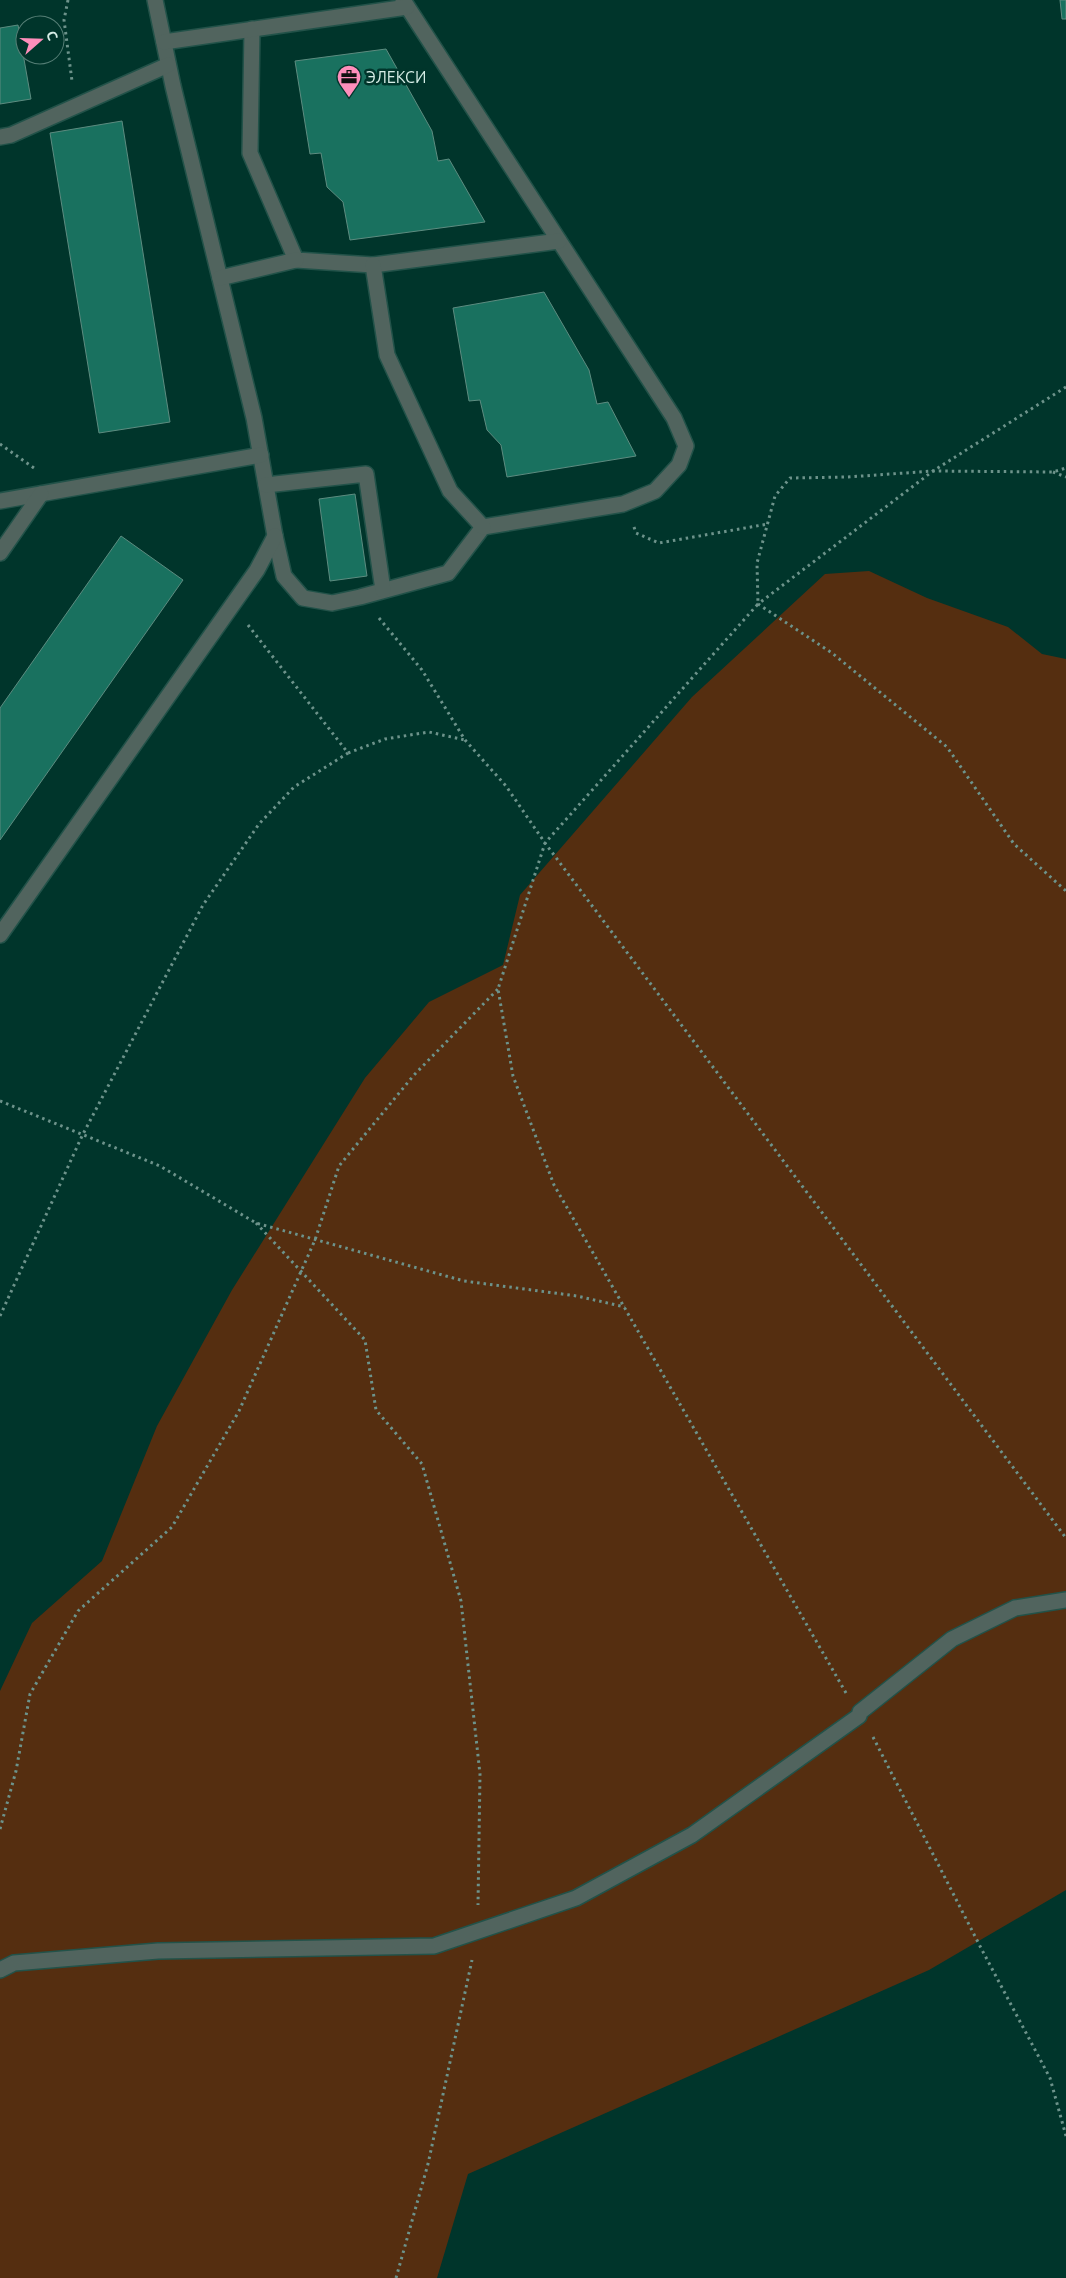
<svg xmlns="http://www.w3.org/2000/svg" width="1066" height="2278" font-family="Ubuntu,sans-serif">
  <rect width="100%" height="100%" fill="#00352b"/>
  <polygon fill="#552e10" points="869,571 927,598 1008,627 1042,654 1066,659 1066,1890 929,1970 468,2174 437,2278 0,2278 0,1691 32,1623 102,1561 157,1426 232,1290 365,1078 429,1002 503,965 520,895 692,697 825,574"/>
  <g fill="#19715f" stroke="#5d8c80">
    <polygon points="1060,0 1066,0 1066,19 1062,19"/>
    <polygon points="18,25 31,99 0,104 0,28"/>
    <polygon points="386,49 432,131 438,161 449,159 485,222 350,240 343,202 327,187 321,153 310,154 295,61"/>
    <polygon points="122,121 170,422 99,433 50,133"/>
    <polygon points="544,292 589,370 597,404 608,402 636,456 507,477 501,445 487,430 480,400 469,401 453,308"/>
    <polygon points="355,494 367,576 330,581 319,499"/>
    <polygon points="121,536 183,580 0,840 0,708"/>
  </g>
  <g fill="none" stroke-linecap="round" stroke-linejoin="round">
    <defs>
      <g id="minor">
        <polyline points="155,0 173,86 254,418 275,536 284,576 303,598 332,603 360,597 448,573 483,527 623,504 655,491 679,465 686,446 674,418 403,0"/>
        <polyline points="252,29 250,153 296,260 373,265 559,241"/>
        <polyline points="164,42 407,7"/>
        <polyline points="0,137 11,135 168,65"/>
        <polyline points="373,265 387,355 450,491 483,527"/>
        <polyline points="220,278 296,260"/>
        <polyline points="266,485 366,474 383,590"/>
        <polyline points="0,501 261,455"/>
        <polyline points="0,553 41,494"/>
        <polyline points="0,935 257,570 275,536"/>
        <polyline points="0,1970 14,1963 158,1951 434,1946 576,1898 692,1835 859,1716 860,1712 952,1639 1015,1608 1066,1600"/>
      </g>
    </defs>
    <use href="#minor" stroke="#225249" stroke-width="18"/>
    <g stroke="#6d938b" stroke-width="3" stroke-dasharray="2.5 4" stroke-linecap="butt">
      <polyline points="68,0 64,20 72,81"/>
      <polyline points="1066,387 933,471 758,604 832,653 947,747 1014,844 1066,891"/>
      <polyline points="0,444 34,468"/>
      <polyline points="1053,472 1066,477"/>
      <polyline points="634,527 636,533 659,543 768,524"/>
      <polyline points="379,618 422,670 465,740 506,786 545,843 1066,1538"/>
      <polyline points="248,625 348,753 385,739 429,732 465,740"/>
      <polyline points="0,1101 160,1166 256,1223 464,1281 577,1296 625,1307"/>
      <polyline points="256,1223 365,1340 376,1410 422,1464 461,1601 480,1774 478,1905"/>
      <polyline points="0,1316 82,1136 203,905 259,824 294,787 348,753"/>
      <polyline points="846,1693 554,1185 513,1076 498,989 545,843 758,604 757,563 775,496 790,478 848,477 933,471 1053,472 1066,468"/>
      <polyline points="873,1737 982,1950 1050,2078 1066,2136"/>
      <polyline points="0,1829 16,1771 30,1694 78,1611 172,1527 239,1411 315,1240 339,1166 414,1075 498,989"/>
      <polyline points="396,2278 428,2164 472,1960"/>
    </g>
    <use href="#minor" stroke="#51645e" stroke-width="15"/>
  </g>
  <defs>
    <symbol id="office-pin" viewBox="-11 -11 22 30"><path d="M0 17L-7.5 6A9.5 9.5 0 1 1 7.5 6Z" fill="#fe8ebb" stroke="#00352b"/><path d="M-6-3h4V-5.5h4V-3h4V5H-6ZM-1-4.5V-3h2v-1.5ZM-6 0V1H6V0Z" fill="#111"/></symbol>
  </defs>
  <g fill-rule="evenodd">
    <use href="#office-pin" x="335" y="63" width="28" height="38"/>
  </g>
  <g text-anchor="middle" stroke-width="5" stroke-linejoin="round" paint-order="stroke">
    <g font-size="16" fill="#d5ede6" stroke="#00352b" text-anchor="start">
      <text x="366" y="83">ЭЛЕКСИ</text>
    </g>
  </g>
  <g transform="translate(40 40) rotate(70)"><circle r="24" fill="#00352b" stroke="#557f76"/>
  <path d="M0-4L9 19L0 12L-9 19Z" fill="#fe8ebb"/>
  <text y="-8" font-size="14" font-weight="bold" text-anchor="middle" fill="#d5ede6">С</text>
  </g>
</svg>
